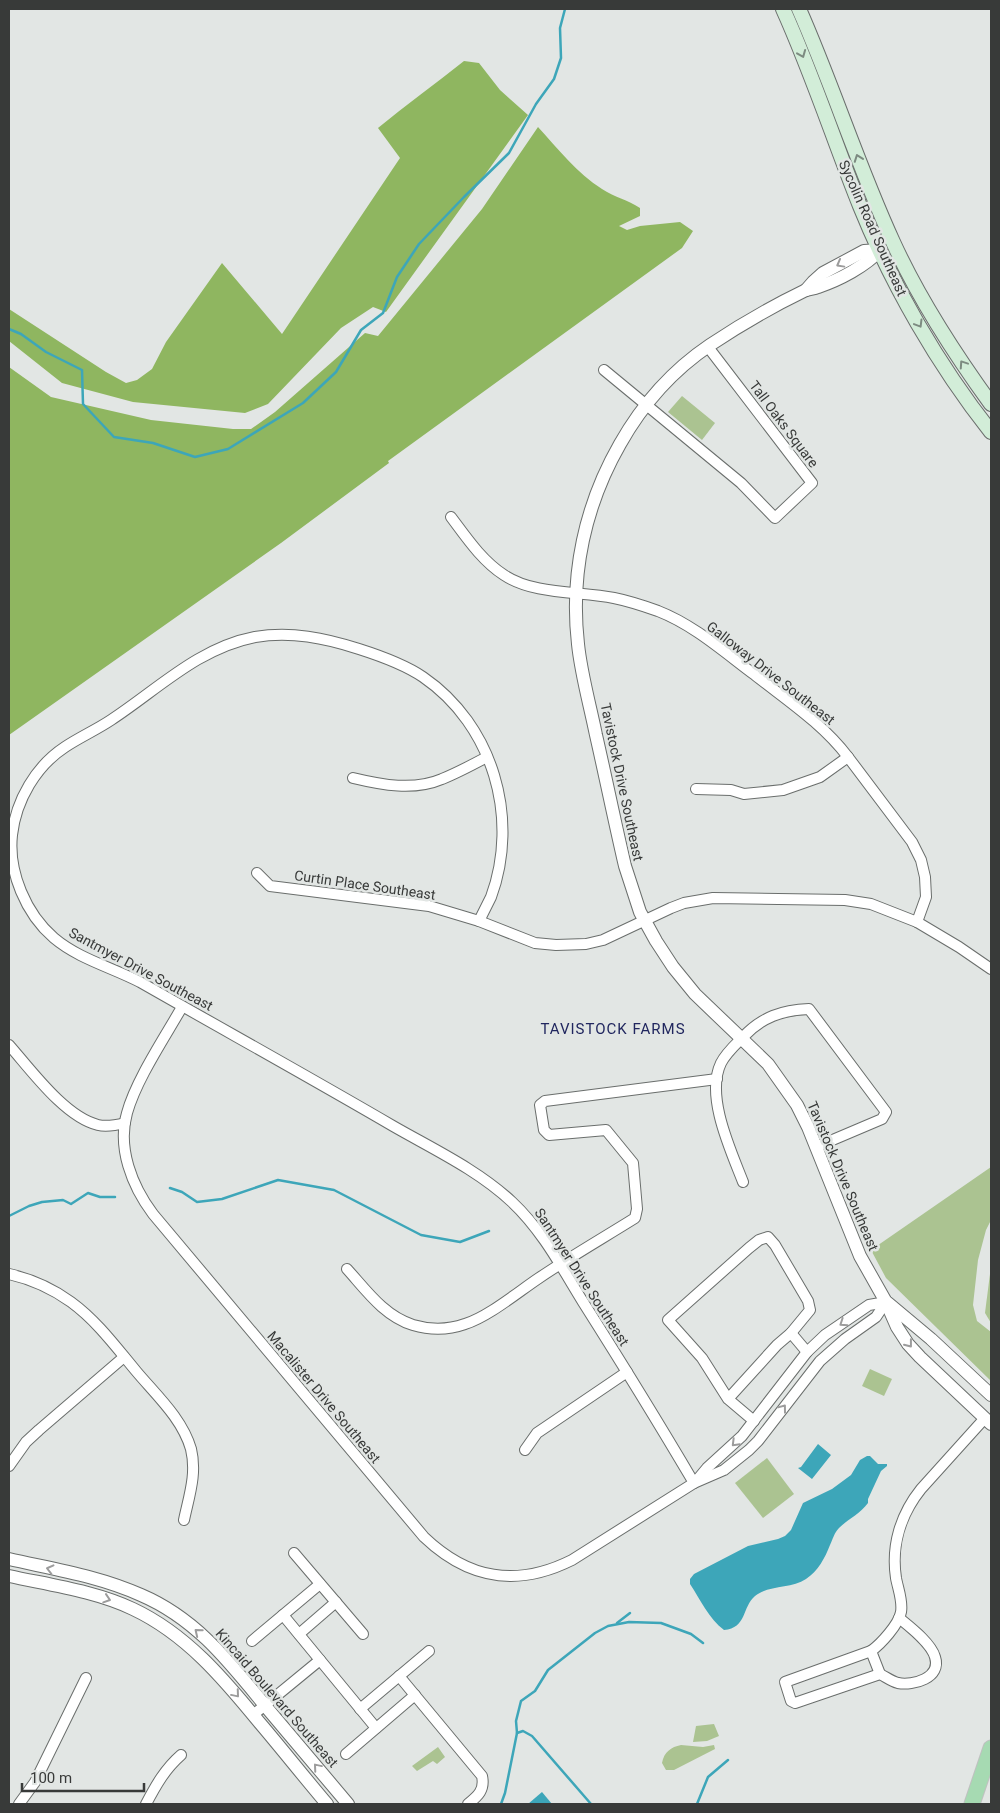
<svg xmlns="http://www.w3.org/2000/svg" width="1000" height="1813" font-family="Roboto,sans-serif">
  <rect width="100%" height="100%" fill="#e2e6e4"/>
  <g fill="#abc391">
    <polygon points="682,396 715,423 702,440 668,412"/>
    <polygon points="991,1167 991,1220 986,1230 978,1260 973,1305 977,1321 991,1332 991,1381 886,1278 871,1250"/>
    <polygon points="991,1266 991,1323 985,1313"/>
    <polygon points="870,1369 892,1379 884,1396 862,1386"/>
    <polygon points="767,1458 794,1494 763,1518 735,1483"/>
    <polygon points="714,1724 719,1736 707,1741 693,1742 696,1726"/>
    <path d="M 681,1745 L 703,1747 L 714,1745 L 715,1749 L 674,1770 L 666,1770 L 662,1763 C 664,1752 671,1747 681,1745 Z"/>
    <polygon points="438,1747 445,1757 437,1764 433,1761 417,1771 412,1766"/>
  </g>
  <g fill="#8fb660">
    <path d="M 464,61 L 479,63 L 500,90 L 528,115 L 386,312 L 373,307 L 341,328 L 268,404 L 245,413 L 133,402 L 62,383 L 9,341 L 9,309 L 106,372 L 126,383 L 137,380 L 152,369 L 166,342 L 222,263 L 282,334 L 400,158 L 378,128 C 406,105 435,84 464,61 Z"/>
    <path d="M 538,127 C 558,149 577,173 602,189 C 614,197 628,200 640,208 L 640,216 L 619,226 L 627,230 L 640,226 L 680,222 L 693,231 L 682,248 L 388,461 L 389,463 L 281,543 L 9,735 L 9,367 L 51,397 L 151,420 L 233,429 L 251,429 L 275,412 L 365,333 L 378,336 L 482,209 Z"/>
  </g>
  <g fill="#3da6b9">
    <polygon points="818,1444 831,1455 812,1479 798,1468 801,1467"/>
    <path d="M 867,1456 L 870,1456 L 878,1464 L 887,1464 L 887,1466 L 881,1471 L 868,1499 L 868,1503 C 860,1514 848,1519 839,1528 C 834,1533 833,1539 830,1545 C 825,1558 818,1571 806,1579 C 791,1589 768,1585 755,1596 C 742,1607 747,1628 724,1630 C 709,1619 700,1599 690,1584 L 690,1579 L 694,1574 L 748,1546 L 778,1539 L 785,1536 L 791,1530 L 803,1503 L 832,1489 L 851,1475 L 860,1460 Z"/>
    <polygon points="542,1792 552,1804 528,1804"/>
  </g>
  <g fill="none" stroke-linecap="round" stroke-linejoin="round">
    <g stroke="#3da6b9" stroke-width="2.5">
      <polyline points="9,329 21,334 46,352 82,370 83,404 114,437 153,443 195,457 228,449 303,403 336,372 361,330 383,313 397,277 419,244 464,197 509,153 536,104 554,79 561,58 560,28 565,9"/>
      <polyline points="170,1188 182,1192 197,1202 222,1199 278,1180 334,1190 421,1235 460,1242 489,1231"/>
      <polyline points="9,1216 29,1206 42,1202 63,1200 71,1204 88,1193 100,1197 115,1197"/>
      <polyline points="617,1623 630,1613"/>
      <polyline points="517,1733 523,1731 532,1736 591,1804"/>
      <polyline points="501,1804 505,1793 517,1733 516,1721 521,1701 535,1691 548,1670 595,1633 608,1626 629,1622 661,1623 691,1634 703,1643"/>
      <polyline points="697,1804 708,1777 728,1760"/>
    </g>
    <defs>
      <g id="minor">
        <polyline points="604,370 741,483 775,518 812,483 708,347"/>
        <path d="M 451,517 C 466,537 482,561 504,575 C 534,595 579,591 614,598 C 629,601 644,606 658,611 C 694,625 724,652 755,675 C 788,701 823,724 848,757 L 912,842 L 921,860 L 925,877 L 926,897 L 917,922"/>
        <path d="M 353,778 C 382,785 414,791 442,779 C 457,773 472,765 487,757"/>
        <polyline points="696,789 731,790 744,794 783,790 820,777 848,757"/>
        <polyline points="257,873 270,886 429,906 479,921 535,943 556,945 586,944 603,940 671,908 684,903 713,898 845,900 871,904 917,922 959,947 991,969"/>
        <path d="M 479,921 C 483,913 487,905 491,897 C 520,818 493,725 423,677 C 404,664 381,656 359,649 C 325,638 291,631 255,637 C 198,648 157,690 111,720 C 96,730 80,737 65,747 C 36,766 16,800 12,835 C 8,872 26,914 54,938 C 79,959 111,967 140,982 C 224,1030 309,1077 393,1126 C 433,1149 478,1170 512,1202 C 542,1230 562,1268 583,1302 C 621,1362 658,1422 694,1483"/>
        <path d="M 182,1007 C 165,1037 136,1080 127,1113 C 117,1148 132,1186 153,1214 L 424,1537 C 468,1579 516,1588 572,1560 L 694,1483 L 724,1470 L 749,1450 L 758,1441 L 820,1361 L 845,1339 L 876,1317 L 886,1302"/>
        <path d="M 9,1045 C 31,1070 65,1117 98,1125 C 106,1127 117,1125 125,1123"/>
        <path d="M 743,1182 C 731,1151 705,1096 721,1063 C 726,1053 735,1045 743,1037 C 762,1017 782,1010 809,1009 L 886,1112 L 882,1119 L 816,1147"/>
        <path d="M 347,1269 C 366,1290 384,1316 413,1325 C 430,1330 448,1330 465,1324 C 488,1317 518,1292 539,1278 C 570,1257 603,1238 635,1218 L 637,1209 L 633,1163 L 606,1130 L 549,1135 L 544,1130 L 540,1105 L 545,1101 L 717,1079"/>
        <path d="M 9,1274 C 31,1279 53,1289 71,1302 C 97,1321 116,1347 136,1371 C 156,1395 182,1418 191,1449 C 197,1474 189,1496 184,1520"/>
        <polyline points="791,1333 807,1352"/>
        <polyline points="728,1399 777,1345 791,1333 810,1310 808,1301 775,1245 768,1237 759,1240 749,1248 668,1320 702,1358 728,1399 754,1421"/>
        <polyline points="525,1450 537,1433 627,1372"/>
        <polyline points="9,1466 26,1442 39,1430 124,1357"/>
        <polyline points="697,1480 707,1468 742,1436 807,1352 825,1335 869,1305 886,1302"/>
        <polyline points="294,1553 363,1634"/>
        <polyline points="283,1615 376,1728"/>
        <polyline points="299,1634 336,1602"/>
        <polyline points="252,1641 320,1584"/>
        <path d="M 871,1651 L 785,1682 L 791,1701 L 795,1703 L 880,1674 C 886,1677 891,1681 898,1683 C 913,1686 942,1678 935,1657 C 931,1643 910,1627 899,1618"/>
        <path d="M 880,1674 L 871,1651 C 881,1644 899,1624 901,1612 C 903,1601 898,1589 896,1578 C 891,1545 901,1514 921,1489 L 985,1418"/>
        <path d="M 399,1676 L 482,1776 C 485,1790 478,1796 468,1804"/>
        <polyline points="360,1709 429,1651"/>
        <polyline points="253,1715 320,1660"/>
        <polyline points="346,1754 415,1695"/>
        <polyline points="19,1804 35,1782 86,1678"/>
        <path d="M 146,1804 C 156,1785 165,1769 181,1755"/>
      </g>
      <g id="tertiary">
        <path d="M 880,250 C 866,266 839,280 818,287 C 813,289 808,289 804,291 C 771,307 740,325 710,345 C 673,370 642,405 620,444 C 585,505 570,574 578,644 C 581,674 590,705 596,735 C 606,779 615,823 625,866 L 640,912 L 656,941 L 673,967 L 695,994 L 768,1064 L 797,1105 L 808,1127 L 860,1256 L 886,1302 L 897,1327 L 908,1344 L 920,1357 L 991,1424"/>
        <polyline points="806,290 813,282 823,273 864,251 880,250"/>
        <polyline points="888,1303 931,1339 991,1395"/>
        <path d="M 9,1559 C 53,1569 99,1576 141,1595 C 197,1619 230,1663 267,1708 C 294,1740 321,1772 348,1804"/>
        <path d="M 9,1576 C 50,1585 95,1591 133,1609 C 186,1634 223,1678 259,1722 C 282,1749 304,1777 327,1804"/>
      </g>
      <g id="secondary">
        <path d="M 783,9 C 812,73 834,141 860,206 C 892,285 938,365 991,432"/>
        <path d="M 799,9 C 833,86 858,166 893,242 C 919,299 954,353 991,404"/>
      </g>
      <polyline id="primary" points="972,1804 991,1748"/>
    </defs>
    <use href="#minor" stroke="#6a6e6c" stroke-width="12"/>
    <use href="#tertiary" stroke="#6a6e6c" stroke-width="14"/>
    <use href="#secondary" stroke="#6a6e6c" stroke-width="16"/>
    <use href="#primary" stroke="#bfc0c0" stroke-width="17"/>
    <use href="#minor" stroke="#fff" stroke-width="10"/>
    <use href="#tertiary" stroke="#fff" stroke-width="12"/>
    <use href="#secondary" stroke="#d2edd8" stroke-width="14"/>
    <use href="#primary" stroke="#a6dab2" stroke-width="15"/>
  </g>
  <defs><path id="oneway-chevron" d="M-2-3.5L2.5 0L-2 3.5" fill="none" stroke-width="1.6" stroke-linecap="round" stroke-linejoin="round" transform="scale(1.25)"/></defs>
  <g stroke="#7d8b81">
    <use href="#oneway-chevron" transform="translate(802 54) rotate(68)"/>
    <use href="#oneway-chevron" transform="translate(858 158) rotate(-110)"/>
    <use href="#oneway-chevron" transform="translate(919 324) rotate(59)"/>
    <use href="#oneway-chevron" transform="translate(963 364) rotate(-124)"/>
  </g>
  <g stroke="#9c9c9c">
    <use href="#oneway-chevron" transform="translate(840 264) rotate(151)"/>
    <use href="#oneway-chevron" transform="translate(843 1323) rotate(146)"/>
    <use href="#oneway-chevron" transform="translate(909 1344) rotate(52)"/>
    <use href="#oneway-chevron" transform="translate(783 1408) rotate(-53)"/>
    <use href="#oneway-chevron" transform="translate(735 1443) rotate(135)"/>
    <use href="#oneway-chevron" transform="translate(50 1569) rotate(-166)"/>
    <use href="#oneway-chevron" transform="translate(107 1599) rotate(18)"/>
    <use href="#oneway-chevron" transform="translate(198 1632) rotate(-141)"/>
    <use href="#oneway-chevron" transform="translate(236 1694) rotate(50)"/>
    <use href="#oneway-chevron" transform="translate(317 1767) rotate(-130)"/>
  </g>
  <g text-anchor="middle" stroke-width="5" stroke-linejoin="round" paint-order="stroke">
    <g font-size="14" fill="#383a39" stroke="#e2e6e4">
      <text transform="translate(873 228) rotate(66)" y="5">Sycolin Road Southeast</text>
      <text transform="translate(784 424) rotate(53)" y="5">Tall Oaks Square</text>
      <text transform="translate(771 673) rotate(38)" y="5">Galloway Drive Southeast</text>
      <text transform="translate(622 782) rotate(78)" y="5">Tavistock Drive Southeast</text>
      <text transform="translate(365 885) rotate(8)" y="5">Curtin Place Southeast</text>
      <text transform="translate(141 969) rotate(28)" y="5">Santmyer Drive Southeast</text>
      <text transform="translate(843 1176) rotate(67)" y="5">Tavistock Drive Southeast</text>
      <text transform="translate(582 1277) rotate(57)" y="5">Santmyer Drive Southeast</text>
      <text transform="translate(324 1397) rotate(50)" y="5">Macalister Drive Southeast</text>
      <text transform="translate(277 1698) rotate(49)" y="5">Kincaid Boulevard Southeast</text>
    </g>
    <g font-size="15" letter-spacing="1" fill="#21275f" stroke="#e2e6e4">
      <text x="613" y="1034">TAVISTOCK FARMS</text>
    </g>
  </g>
  <rect width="1000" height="1813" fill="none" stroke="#383a39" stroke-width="20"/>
  <path d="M22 1783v8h122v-8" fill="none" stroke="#383a39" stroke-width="2.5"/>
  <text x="30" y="1783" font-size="15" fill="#383a39" stroke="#e2e6e4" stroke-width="4" paint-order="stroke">100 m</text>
</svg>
